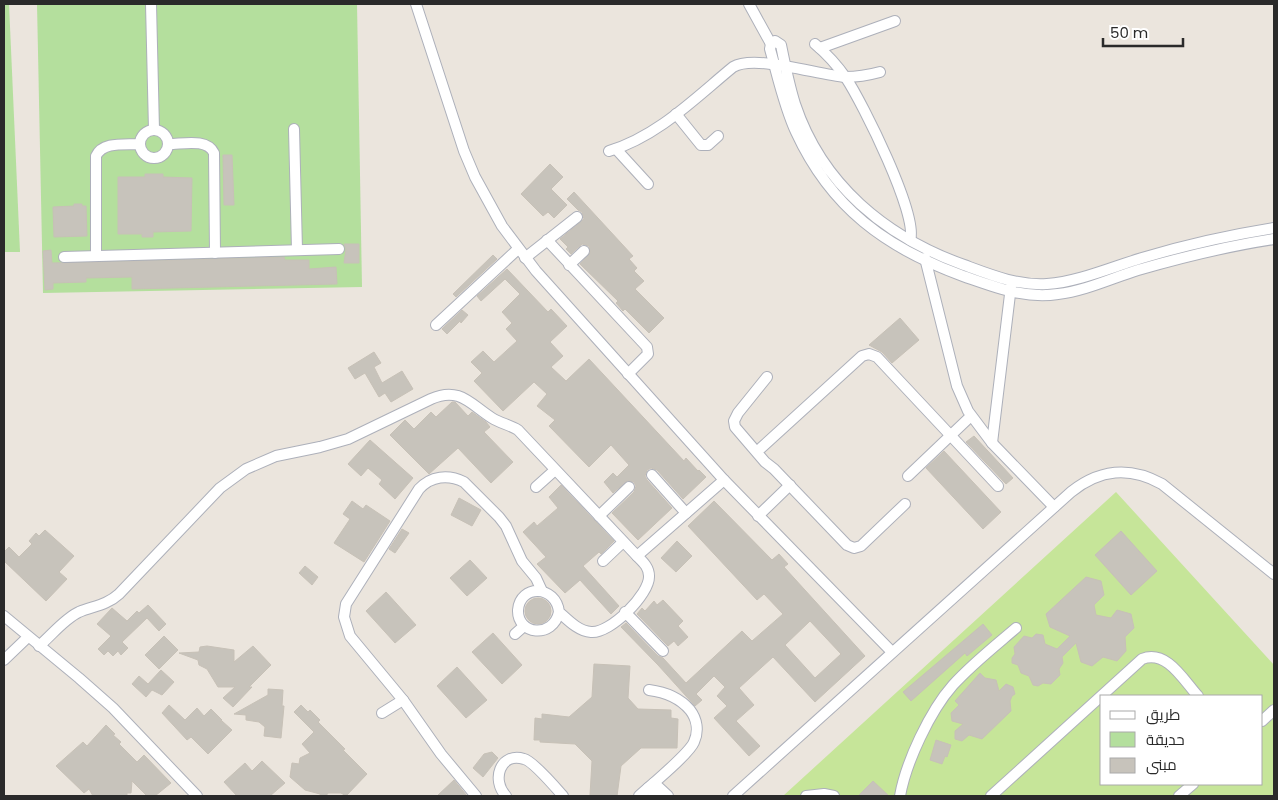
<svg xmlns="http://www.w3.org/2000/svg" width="1278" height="800" font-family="Poppins,Cairo,sans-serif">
  <rect width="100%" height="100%" fill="#ebe5dd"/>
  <g fill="#b4df9d">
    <polygon points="4,4 9,4 20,252 4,252"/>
    <polygon points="37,4 357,4 362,287 43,293"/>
  </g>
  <path fill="#c6e599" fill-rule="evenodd" d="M 1116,492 L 1274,665 L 1274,796 L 783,796 ZM 1102,696 L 1262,696 L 1262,784 L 1102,784 Z"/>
  <g fill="#c7c3bb" stroke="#c7c1b7" fill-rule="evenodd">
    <polygon points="223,155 232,155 234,205 224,205"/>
    <polygon points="550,164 563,177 551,189 567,205 554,218 548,212 543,216 521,194"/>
    <polygon points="145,174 163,174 163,177 192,178 191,231 153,232 153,237 142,237 142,234 118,234 118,177 145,177"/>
    <polygon points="574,192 633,256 629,259 637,268 634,271 644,281 635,289 664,318 649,333 625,309 623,311 616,303 618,301 580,264 590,253 589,246 582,244 571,254 566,249 568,247 560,239 584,219 582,212 578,210 567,199"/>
    <polygon points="74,204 82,204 82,206 86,206 87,236 54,237 53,207 74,206"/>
    <polygon points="344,244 359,244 359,263 344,263 346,249"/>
    <polygon points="51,250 52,263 284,257 285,260 309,260 309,269 336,267 337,284 132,289 132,277 86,278 86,282 53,283 53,289 45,290 43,251"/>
    <polygon points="493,255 497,259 456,297 453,294"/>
    <polygon points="507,269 548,312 551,309 567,326 550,342 563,356 551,367 566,381 589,359 684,461 686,458 698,471 699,470 706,477 683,499 657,470 651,468 647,470 645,476 647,480 672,508 638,540 612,513 634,492 636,486 634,482 627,481 613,493 604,482 613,473 617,477 629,465 611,445 589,467 549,426 555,420 537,406 547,394 534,382 503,411 474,381 482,373 471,362 483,351 494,362 517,341 506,329 512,323 502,312 520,294 505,279 481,301 477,296"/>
    <polygon points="462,310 468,315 461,323 460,321 447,334 442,329"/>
    <polygon points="900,318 919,340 892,363 882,352 869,345"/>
    <polygon points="374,352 381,363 374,367 382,383 402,371 413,389 391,402 385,393 379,397 365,373 355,379 348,368"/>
    <polygon points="452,402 455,402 468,416 472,412 486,422 490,427 484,432 513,462 491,483 458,448 429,474 390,435 405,420 414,429 431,412 436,417"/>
    <polygon points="974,436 1013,478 1006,484 966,442"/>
    <polygon points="370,440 413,478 395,499 379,484 382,480 368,468 361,476 348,464"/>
    <polygon points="944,451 1001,512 983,529 926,468"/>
    <polygon points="561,485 614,541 601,554 599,552 583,566 619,606 611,614 580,580 565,593 537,564 546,557 523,532 534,522 537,526 558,508 549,497"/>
    <polygon points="459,498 481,510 472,526 451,515"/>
    <polygon points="352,501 363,509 366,505 390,521 364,562 334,543 350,519 343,514"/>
    <path d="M 714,501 L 772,560 L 779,554 L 788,564 L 784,567 L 865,656 L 815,702 L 773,657 L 739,688 L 754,705 L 736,721 L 760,746 L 749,756 L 714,718 L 727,706 L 717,696 L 725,687 L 714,676 L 696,694 L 702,700 L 695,706 L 658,665 L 621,627 L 626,623 L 658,656 L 663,658 L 686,683 L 742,631 L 752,641 L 783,614 L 764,594 L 757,600 L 688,526 ZM 810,621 L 841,654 L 815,678 L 785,645 Z"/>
    <polygon points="402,529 409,533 395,553 389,549"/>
    <polygon points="45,530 74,556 59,572 67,579 46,601 4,561 4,552 9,547 19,557 32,544 29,541 36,533 39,536"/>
    <polygon points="1121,531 1157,571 1131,595 1095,555"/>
    <polygon points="677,541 692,556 676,572 661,558"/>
    <polygon points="470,560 487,578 467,596 450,578"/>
    <polygon points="305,566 318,577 312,585 299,573"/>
    <polygon points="1086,577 1101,581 1104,595 1094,605 1096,615 1111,618 1117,610 1131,614 1134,628 1125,637 1126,651 1117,661 1103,657 1092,666 1081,662 1076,643 1062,657 1063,663 1059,669 1060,675 1051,684 1043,683 1038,686 1033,685 1029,676 1021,673 1018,665 1012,663 1012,658 1015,654 1014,647 1024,636 1032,638 1036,634 1043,635 1045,644 1057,649 1070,636 1050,627 1046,614"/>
    <polygon points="386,592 416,625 395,643 366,611"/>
    <circle cx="538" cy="611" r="13"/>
    <polygon points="663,600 683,621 678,626 688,637 678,646 674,641 668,646 637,614 642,608 645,611 654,601 657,605"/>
    <polygon points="148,605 166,624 159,631 147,618 122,642 128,648 121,655 118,651 113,656 108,651 104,655 98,649 111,636 97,624 112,608 127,621 137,611 139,613"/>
    <polygon points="983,624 992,635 967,656 965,653 911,701 903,692"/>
    <polygon points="493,633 522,665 502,684 472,652"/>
    <polygon points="164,636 178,650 159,669 145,655"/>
    <polygon points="207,646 234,650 234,662 253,646 271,665 249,687 252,687 233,707 223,698 235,687 218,687 207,669 199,665 198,660 179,653 199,652 200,647"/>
    <polygon points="594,664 630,666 628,698 638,709 671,710 671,718 678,719 677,748 641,748 621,766 617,796 590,795 592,761 575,744 540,742 540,740 534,740 535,718 542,719 542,714 569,717 592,697"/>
    <polygon points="457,667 487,700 466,718 437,686"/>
    <polygon points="161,670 174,682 162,695 152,690 146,697 132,684 139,676 148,684"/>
    <polygon points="980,673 985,678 996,680 999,691 1006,684 1013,687 1015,694 1012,696 1010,701 1011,711 982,739 969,735 962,741 955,739 955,731 963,724 952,721 951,713 959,705 955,701"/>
    <polygon points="268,689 283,690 282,706 284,706 281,738 264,736 265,727 259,722 246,720 246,715 234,714 268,695"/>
    <polygon points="169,705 185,720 197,708 204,716 211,709 222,720 220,722 222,721 232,730 208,754 191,737 187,740 162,713"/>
    <polygon points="301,705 308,712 310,710 320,720 318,722 345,749 343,750 367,774 346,796 341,793 328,793 326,796 321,796 320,794 305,790 290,777 292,763 299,764 300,758 310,753 302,744 314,732 294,712"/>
    <polygon points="106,725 115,734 113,735 121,742 119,744 137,762 144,755 171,783 155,796 147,796 132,781 131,793 127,793 127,796 93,796 89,789 84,793 56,766 83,742 87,746"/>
    <polygon points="936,740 951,745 947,757 945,756 942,764 930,760"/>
    <polygon points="492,752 498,758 483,777 473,768 484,754"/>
    <polygon points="262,761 285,783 270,796 237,796 224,782 245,763 252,771"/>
    <polygon points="454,780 467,796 437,796"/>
    <polygon points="873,781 889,796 858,796"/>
  </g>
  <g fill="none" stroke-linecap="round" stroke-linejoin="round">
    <defs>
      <g id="minor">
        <polyline points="151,4 154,130"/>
        <polyline points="416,4 464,151 475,177 502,226 536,271 724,480 892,652"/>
        <polyline points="749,4 771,44"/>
        <path d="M 815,44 C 827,54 837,65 846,78 C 862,102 919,216 910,240"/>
        <polyline points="820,48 895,21"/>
        <polyline points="676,114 701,145 708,145 718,136"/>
        <polyline points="294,129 297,250"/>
        <circle cx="154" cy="144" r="14"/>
        <path d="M 169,144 C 183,144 207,138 214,153 L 215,253"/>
        <polyline points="616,149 648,184"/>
        <path d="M 609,151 C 658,136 694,99 733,67 C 755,54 818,75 845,77 C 857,77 869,75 880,72"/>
        <path d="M 1274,228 C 1230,235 1185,245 1142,258 C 1112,267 1078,282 1047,284 C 1018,286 991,275 964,265 C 886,237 822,185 795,104 C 789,85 785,65 781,45 L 775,41 L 771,44 L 770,49 C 778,77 784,106 796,132 C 831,208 886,248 963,276 C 995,287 1024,299 1058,294 C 1085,291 1112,278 1138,270 C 1183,257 1228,246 1274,239"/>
        <polyline points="547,240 647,347 648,354 628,374"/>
        <path d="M 96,256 L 96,156 C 103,141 125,145 140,144"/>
        <polyline points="64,257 339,249"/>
        <polyline points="525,258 577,217"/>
        <polyline points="925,258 957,386 968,411 992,443 1054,507"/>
        <polyline points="569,265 584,251"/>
        <polyline points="436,325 518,249"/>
        <polyline points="767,377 738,413 734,421 735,427 765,462 774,469 847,545 854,548 861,546 905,504"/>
        <polyline points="992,443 1011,286"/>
        <polyline points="761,448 862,356 869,354 877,357 998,486"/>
        <polyline points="652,475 686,513"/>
        <polyline points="908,476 971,416"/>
        <polyline points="536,487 555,470"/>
        <polyline points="599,516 629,487"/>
        <polyline points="758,516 790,485"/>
        <polyline points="637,556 724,480"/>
        <polyline points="603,561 623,542"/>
        <polyline points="625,612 663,651"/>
        <polyline points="4,616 79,678 113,708 197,796"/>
        <polyline points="515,634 524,626"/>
        <path d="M 39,646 C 52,635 64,619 79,612 C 94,606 107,605 119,594 L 220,488 L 246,469 L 276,456 L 320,447 L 348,439 L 431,399 C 460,386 471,405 492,418 C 500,423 510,425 518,430 L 637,556 C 643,562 649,567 649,576 C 650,594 610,634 591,632 C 578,631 568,620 559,612 C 556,585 520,584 518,610 C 517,635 553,639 559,612"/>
        <polyline points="4,660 28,637"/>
        <polyline points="382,713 403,700"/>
        <polyline points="1262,721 1274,710"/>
        <polyline points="654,783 668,796"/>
        <polyline points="648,788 657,796"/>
        <path d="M 476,796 L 441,754 L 403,700 L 350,636 L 344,617 L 346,604 L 419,489 C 431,476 448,474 464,482 L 499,517 L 506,526 L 522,561 L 536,578 L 542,591"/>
        <path d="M 506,796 C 491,780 500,752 524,759 C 533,761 556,788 563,796"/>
        <path d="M 639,796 C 651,785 689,754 694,742 C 699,731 697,719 690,710 C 679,697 665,692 649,690"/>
        <path d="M 733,796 L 1071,492 C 1100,469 1129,466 1162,484 L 1274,574"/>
        <polyline points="806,796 824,794 834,796"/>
        <path d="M 900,796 C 906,762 930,711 953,685 C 972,664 995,646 1016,628"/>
        <path d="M 991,796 L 1142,659 C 1167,649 1184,681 1198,696"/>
        <polyline points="1179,796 1193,784"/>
      </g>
    </defs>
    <use href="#minor" stroke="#adb0ba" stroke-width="12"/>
    <use href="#minor" stroke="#fff" stroke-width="10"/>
  </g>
  <rect width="1278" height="800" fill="none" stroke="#2a2a2a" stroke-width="10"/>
  <rect x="1100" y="695" width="162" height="90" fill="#ffffff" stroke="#aaaaaa"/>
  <rect x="1110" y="711" width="25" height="8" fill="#ffffff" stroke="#aaaaaa"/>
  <text x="1146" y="720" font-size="15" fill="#2a2a2a">طريق</text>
  <rect x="1110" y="732" width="25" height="15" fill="#b4df9d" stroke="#aaaaaa"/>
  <text x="1146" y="745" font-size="15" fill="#2a2a2a">حديقة</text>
  <rect x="1110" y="758" width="25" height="15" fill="#c7c3bb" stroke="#aaaaaa"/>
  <text x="1146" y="770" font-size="15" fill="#2a2a2a">مبنى</text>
  <path d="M1103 38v8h80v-8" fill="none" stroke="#2a2a2a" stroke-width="2.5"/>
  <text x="1110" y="38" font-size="15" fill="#2a2a2a" stroke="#ffffff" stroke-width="4" paint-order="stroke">50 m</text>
</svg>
